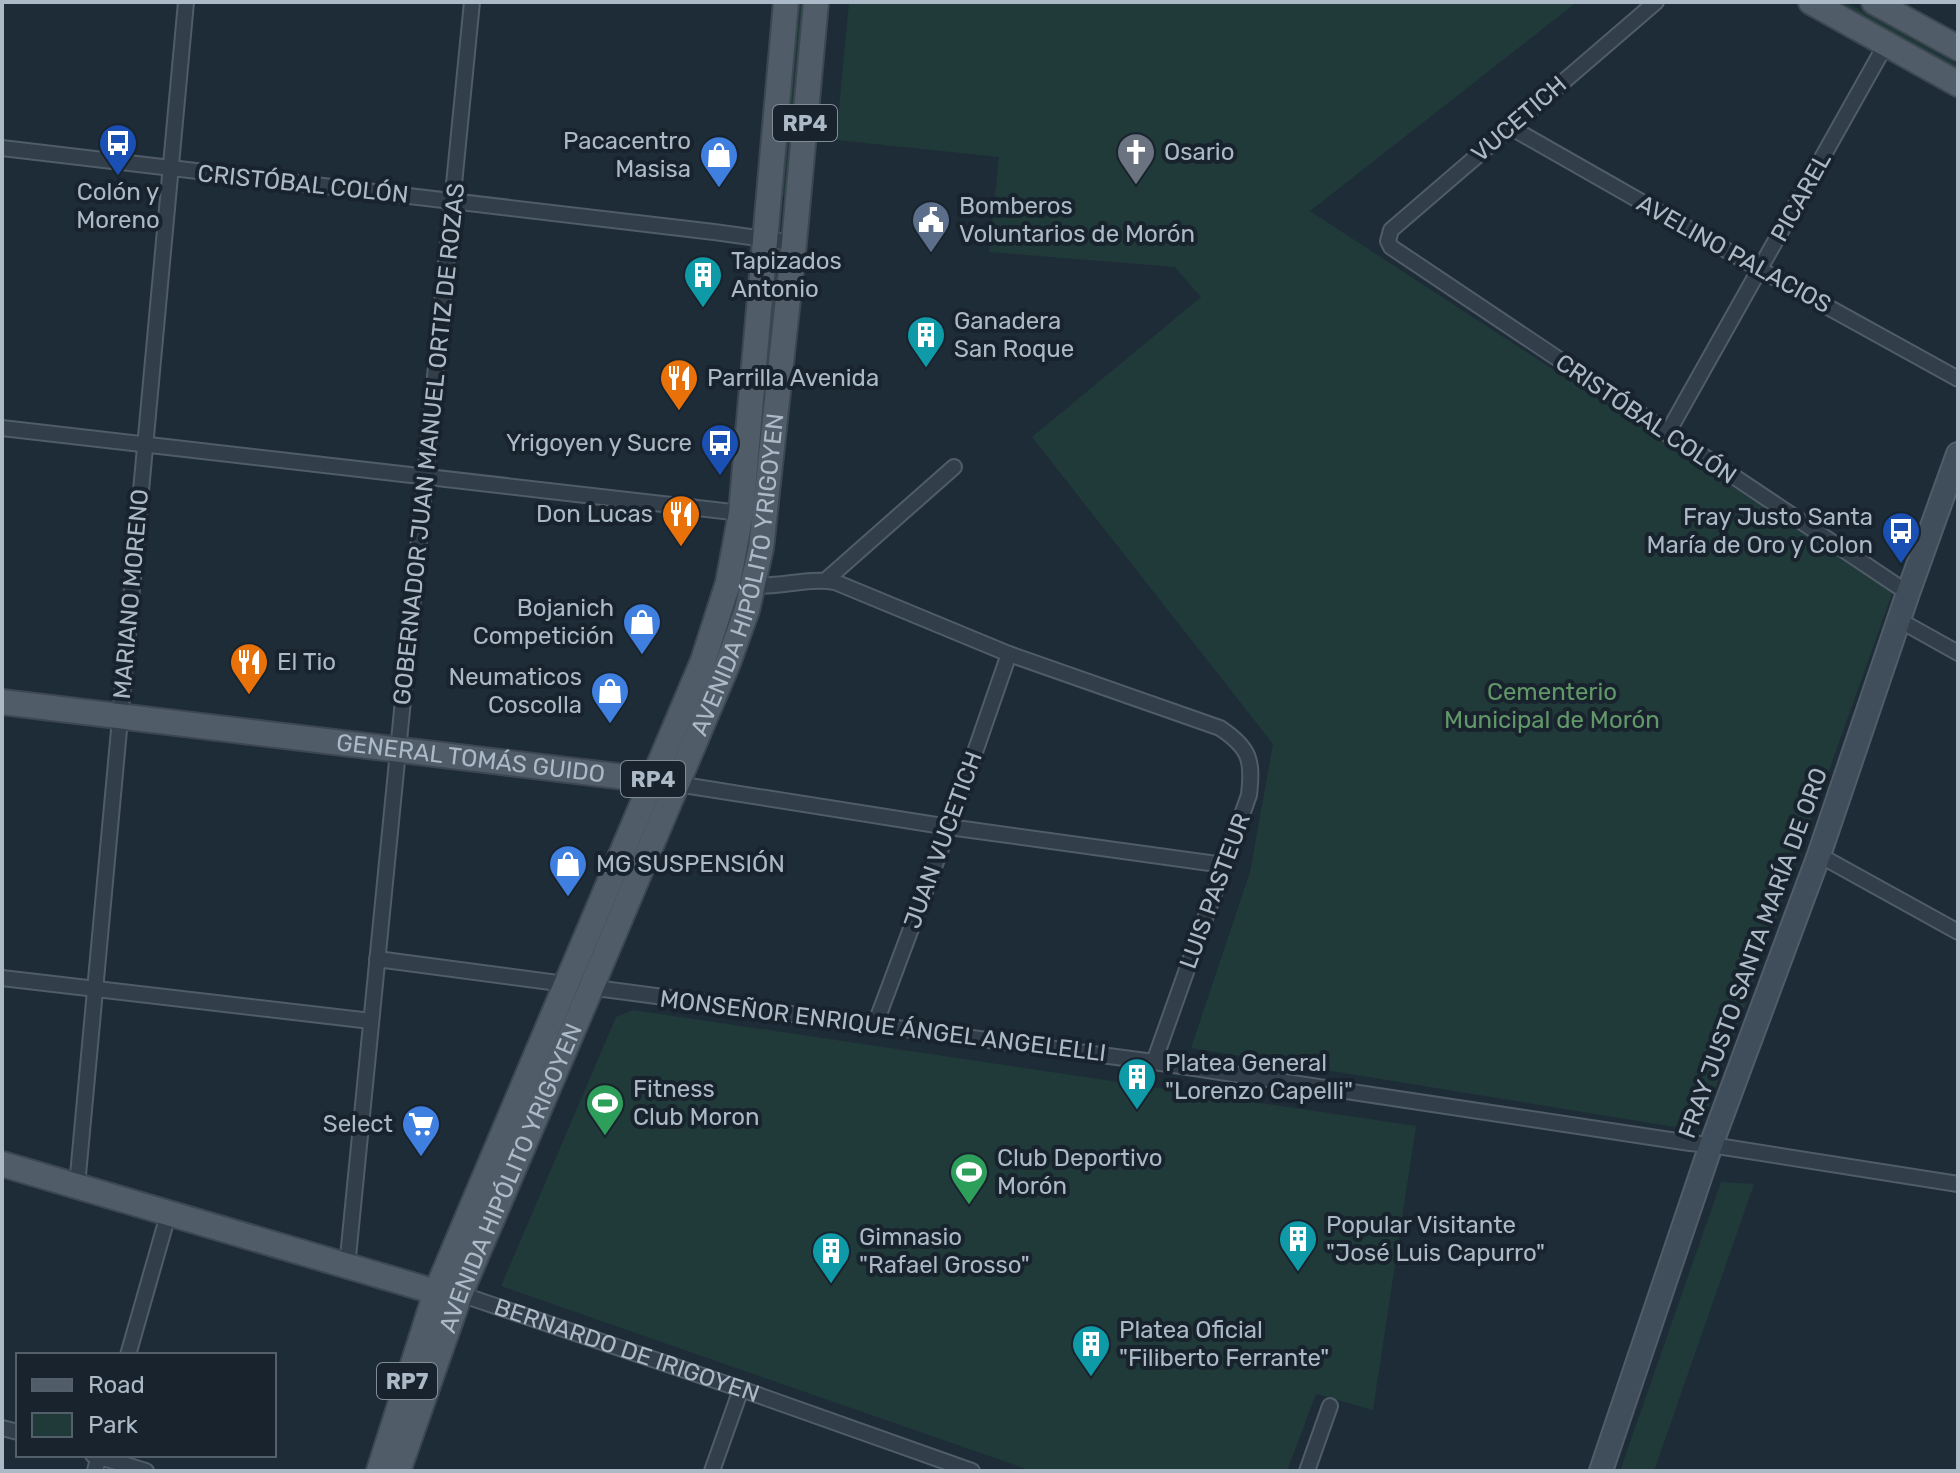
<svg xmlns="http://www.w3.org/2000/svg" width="1960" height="1473" font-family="Rubik,sans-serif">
  <rect width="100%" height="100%" fill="#1e2c38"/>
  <g fill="#203939">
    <polygon points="798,2 805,2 787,197 781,196"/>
    <polygon points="849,2 1577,2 1310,211 1893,591 1705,1117 1687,1129 1191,1048 1250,872 1273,744 1032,437 1201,297 1175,267 989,252 999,157 836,140"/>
    <polygon points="1835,2 1846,2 1958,65 1958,71"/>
    <polygon points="773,275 779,276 759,497 753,496"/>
    <polygon points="633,1010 1416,1126 1373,1410 1316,1394 1287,1471 1032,1471 501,1286 616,1017"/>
    <polygon points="1721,1182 1754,1184 1654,1471 1620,1471"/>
  </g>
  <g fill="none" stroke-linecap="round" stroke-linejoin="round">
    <defs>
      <g id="street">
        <polyline points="1656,2 1391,230 1388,241 1391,247 1908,593"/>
        <polyline points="1510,127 1761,270 1958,379"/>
        <polyline points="2,148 714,232 794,243"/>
        <polyline points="2,428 741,513"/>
        <polyline points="1667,434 1886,44"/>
        <polyline points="826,580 954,467"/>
        <path d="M 747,585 C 777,589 805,577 835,582 L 1009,654 L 1220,728 C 1250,748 1253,760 1249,795 L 1154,1062"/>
        <polyline points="1899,620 1958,653"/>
        <polyline points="677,784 949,827 1224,865"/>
        <polyline points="1819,855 1958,932"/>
        <polyline points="377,959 1154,1062 1690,1143 1711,1145 1958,1184"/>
        <polyline points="2,978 371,1021"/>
        <polyline points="875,1025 949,827 1009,654"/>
        <polyline points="77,1186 186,2"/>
        <polyline points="347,1267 472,2"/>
        <path id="s1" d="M 460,1294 L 741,1389 L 972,1471"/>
        <polyline points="128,1355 168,1215"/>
        <polyline points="2,1428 18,1432"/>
        <polyline points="93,1455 146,1471"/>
        <polyline points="95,1471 99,1455"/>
        <polyline points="712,1471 741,1389"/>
        <polyline points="1307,1471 1330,1406"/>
      </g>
      <polyline id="secondary" points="1601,1471 1711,1145 1819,855 1908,593 1958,454"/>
      <g id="primary">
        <polyline points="1811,2 1958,84"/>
        <polyline points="1874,2 1958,48"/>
        <path id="s2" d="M 2,702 L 667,782"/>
        <polyline points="2,1164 436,1292"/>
        <polyline points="379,1471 436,1292 703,661 728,583 741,513 786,2"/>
        <path id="s3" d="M 398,1471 L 460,1294 L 591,988 L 728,663 L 747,610 L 761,548 L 794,243 L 816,2"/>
      </g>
    </defs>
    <use href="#street" stroke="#505c67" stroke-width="18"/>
    <use href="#secondary" stroke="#505c67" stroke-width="26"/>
    <use href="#primary" stroke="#3c4752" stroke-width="28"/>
    <use href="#street" stroke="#323e49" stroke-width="14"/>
    <use href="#secondary" stroke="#404e5c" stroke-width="22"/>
    <use href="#primary" stroke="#505d69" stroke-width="24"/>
  </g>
  <defs>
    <symbol id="bus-pin" viewBox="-11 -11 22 30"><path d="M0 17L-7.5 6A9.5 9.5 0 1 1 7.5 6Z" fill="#1a4fb4" stroke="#18232d"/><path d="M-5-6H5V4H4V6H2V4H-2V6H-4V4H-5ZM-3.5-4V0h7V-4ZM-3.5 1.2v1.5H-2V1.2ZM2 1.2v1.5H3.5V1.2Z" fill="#fff"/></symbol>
    <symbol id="church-pin" viewBox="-11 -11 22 30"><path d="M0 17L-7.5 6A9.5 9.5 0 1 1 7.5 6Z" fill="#6b7280" stroke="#18232d"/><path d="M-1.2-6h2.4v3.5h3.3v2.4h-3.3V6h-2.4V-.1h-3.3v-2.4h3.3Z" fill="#fff"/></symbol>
    <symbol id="shop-pin" viewBox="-11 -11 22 30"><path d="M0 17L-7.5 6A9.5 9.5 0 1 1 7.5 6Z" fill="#3f7fe0" stroke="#18232d"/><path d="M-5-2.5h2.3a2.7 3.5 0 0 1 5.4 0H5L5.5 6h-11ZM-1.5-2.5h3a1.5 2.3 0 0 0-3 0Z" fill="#fff"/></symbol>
    <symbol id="civic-pin" viewBox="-11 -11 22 30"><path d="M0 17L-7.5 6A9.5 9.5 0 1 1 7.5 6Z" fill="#5c6f8a" stroke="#18232d"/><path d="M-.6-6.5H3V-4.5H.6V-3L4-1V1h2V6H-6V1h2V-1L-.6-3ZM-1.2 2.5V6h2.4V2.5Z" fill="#fff"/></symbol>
    <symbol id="building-pin" viewBox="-11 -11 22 30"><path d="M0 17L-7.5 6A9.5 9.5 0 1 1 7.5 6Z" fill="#0f9aa8" stroke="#18232d"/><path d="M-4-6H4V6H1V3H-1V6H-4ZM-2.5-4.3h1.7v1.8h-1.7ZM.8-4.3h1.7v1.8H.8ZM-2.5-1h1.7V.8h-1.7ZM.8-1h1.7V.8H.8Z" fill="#fff"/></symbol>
    <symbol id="restaurant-pin" viewBox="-11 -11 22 30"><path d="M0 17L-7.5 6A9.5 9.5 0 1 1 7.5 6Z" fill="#e8710a" stroke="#18232d"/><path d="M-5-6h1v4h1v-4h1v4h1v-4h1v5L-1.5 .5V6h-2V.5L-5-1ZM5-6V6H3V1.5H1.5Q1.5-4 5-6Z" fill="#fff"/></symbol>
    <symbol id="stadium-pin" viewBox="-11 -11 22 30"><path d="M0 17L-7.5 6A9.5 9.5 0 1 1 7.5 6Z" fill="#2e9e5b" stroke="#18232d"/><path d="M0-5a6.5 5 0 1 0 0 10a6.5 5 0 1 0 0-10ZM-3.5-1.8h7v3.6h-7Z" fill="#fff"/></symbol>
    <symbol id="supermarket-pin" viewBox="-11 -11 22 30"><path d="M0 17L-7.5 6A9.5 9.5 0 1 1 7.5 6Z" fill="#3f7fe0" stroke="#18232d"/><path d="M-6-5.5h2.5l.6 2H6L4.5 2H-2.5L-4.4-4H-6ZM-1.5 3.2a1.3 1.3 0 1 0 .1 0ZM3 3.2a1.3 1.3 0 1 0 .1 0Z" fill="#fff"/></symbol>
  </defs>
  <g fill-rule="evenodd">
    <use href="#bus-pin" x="96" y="121" width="44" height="60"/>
    <use href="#church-pin" x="1114" y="130" width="44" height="60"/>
    <use href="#shop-pin" x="697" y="133" width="44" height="60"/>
    <use href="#civic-pin" x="909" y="198" width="44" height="60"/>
    <use href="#building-pin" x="681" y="253" width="44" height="60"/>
    <use href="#building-pin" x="904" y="313" width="44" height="60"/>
    <use href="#restaurant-pin" x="657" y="356" width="44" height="60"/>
    <use href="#bus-pin" x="698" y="421" width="44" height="60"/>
    <use href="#restaurant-pin" x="659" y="492" width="44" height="60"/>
    <use href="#bus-pin" x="1879" y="509" width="44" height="60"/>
    <use href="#shop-pin" x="620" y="600" width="44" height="60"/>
    <use href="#restaurant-pin" x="227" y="640" width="44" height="60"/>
    <use href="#shop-pin" x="588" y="669" width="44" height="60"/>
    <use href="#shop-pin" x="546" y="842" width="44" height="60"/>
    <use href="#building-pin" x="1115" y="1055" width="44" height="60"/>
    <use href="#stadium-pin" x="583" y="1081" width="44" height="60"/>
    <use href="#supermarket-pin" x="399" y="1102" width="44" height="60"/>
    <use href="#stadium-pin" x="947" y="1150" width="44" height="60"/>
    <use href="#building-pin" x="1276" y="1217" width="44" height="60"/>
    <use href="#building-pin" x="809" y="1229" width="44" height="60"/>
    <use href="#building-pin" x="1069" y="1322" width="44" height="60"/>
  </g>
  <g text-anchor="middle" stroke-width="8" stroke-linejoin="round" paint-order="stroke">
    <g fill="#18232d" stroke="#808c98" stroke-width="2">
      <rect x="773" y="105" width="64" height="36" rx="6"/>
      <rect x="621" y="761" width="64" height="36" rx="6"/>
      <rect x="377" y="1363" width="60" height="36" rx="6"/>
    </g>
    <g font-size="22" font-weight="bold" fill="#acb9c6">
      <text x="805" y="131">RP4</text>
      <text x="653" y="787">RP4</text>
      <text x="407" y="1389">RP7</text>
    </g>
    <g font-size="24" fill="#acb9c6" stroke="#18232d">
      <text transform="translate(1519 119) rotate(-41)" y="8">VUCETICH</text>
      <text transform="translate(303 184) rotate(6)" y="8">CRISTÓBAL COLÓN</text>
      <text transform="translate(1801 197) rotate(-61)" y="8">PICAREL</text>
      <text transform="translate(1734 254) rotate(29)" y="8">AVELINO PALACIOS</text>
      <text transform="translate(1646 419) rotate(34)" y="8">CRISTÓBAL COLÓN</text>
      <text transform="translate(429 444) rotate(-84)" y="8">GOBERNADOR JUAN MANUEL ORTIZ DE ROZAS</text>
      <text dy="8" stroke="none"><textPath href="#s3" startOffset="962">AVENIDA HIPÓLITO YRIGOYEN</textPath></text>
      <text transform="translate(131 594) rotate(-85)" y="8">MARIANO MORENO</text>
      <text dy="8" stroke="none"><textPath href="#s2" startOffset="472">GENERAL TOMÁS GUIDO</textPath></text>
      <text transform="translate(943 840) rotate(-70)" y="8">JUAN VUCETICH</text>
      <text transform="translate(1215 891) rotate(-70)" y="8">LUIS PASTEUR</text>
      <text transform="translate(1753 953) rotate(-70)" y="8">FRAY JUSTO SANTA MARÍA DE ORO</text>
      <text transform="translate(883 1026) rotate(7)" y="8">MONSEÑOR ENRIQUE ÁNGEL ANGELELLI</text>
      <text dy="8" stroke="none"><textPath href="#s3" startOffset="314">AVENIDA HIPÓLITO YRIGOYEN</textPath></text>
      <text dy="8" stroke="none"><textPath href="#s1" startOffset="176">BERNARDO DE IRIGOYEN</textPath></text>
    </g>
    <g font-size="24" fill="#acb9c6" stroke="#18232d" text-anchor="start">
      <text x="691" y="149" text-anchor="end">Pacacentro<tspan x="691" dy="28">Masisa</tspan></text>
      <text x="1164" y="160">Osario</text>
      <text x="118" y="200" text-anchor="middle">Colón y<tspan x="118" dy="28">Moreno</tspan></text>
      <text x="959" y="214">Bomberos<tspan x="959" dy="28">Voluntarios de Morón</tspan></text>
      <text x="731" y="269">Tapizados<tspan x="731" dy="28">Antonio</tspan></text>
      <text x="954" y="329">Ganadera<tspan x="954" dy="28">San Roque</tspan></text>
      <text x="707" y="386">Parrilla Avenida</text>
      <text x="692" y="451" text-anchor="end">Yrigoyen y Sucre</text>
      <text x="653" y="522" text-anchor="end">Don Lucas</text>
      <text x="1873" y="525" text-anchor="end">Fray Justo Santa<tspan x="1873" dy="28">María de Oro y Colon</tspan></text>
      <text x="614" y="616" text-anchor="end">Bojanich<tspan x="614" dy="28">Competición</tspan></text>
      <text x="277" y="670">El Tio</text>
      <text x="582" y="685" text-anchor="end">Neumaticos<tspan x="582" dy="28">Coscolla</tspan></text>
      <text x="596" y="872">MG SUSPENSIÓN</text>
      <text x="1165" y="1071">Platea General<tspan x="1165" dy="28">"Lorenzo Capelli"</tspan></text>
      <text x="633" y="1097">Fitness<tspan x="633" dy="28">Club Moron</tspan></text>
      <text x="393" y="1132" text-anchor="end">Select</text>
      <text x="997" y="1166">Club Deportivo<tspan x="997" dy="28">Morón</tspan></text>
      <text x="1326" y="1233">Popular Visitante<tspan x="1326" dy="28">"José Luis Capurro"</tspan></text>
      <text x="859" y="1245">Gimnasio<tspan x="859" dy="28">"Rafael Grosso"</tspan></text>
      <text x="1119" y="1338">Platea Oficial<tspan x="1119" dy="28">"Filiberto Ferrante"</tspan></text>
    </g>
    <g font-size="24" fill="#629769" stroke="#18232d">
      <text x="1552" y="700">Cementerio<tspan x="1552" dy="28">Municipal de Morón</tspan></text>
    </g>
  </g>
  <rect width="1960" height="1473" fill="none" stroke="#acb9c6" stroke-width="8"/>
  <rect x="16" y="1353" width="260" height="104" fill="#18232d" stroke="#535f6a" stroke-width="2"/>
  <rect x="32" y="1379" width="40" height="12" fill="#505d69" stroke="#535f6a" stroke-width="2"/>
  <text x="88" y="1393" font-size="24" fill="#acb9c6">Road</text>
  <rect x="32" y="1413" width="40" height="24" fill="#203939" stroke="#535f6a" stroke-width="2"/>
  <text x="88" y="1433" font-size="24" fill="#acb9c6">Park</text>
</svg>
